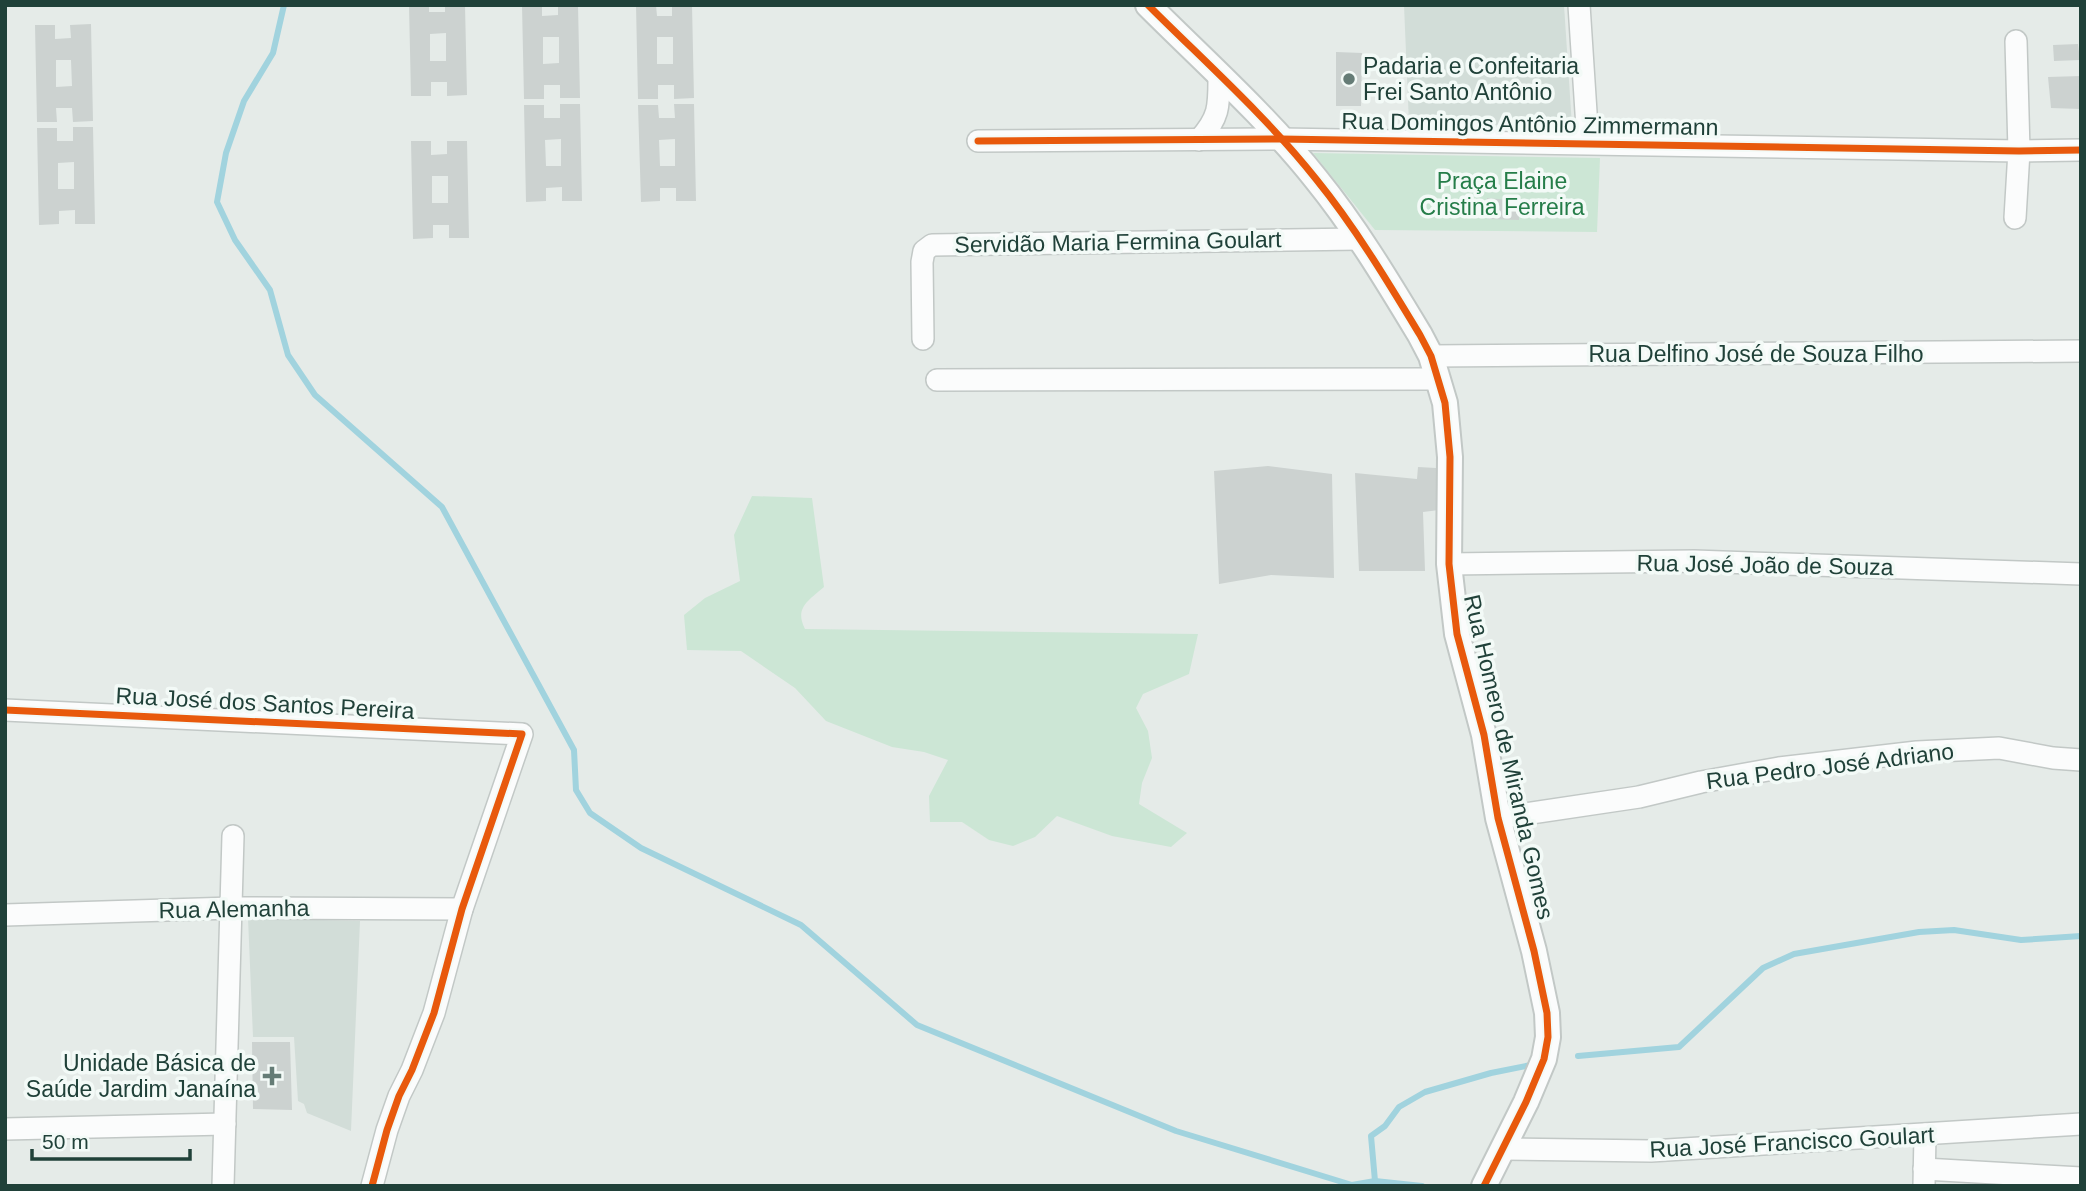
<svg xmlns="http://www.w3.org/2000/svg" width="2086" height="1191" font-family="Helvetica,sans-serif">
  <rect width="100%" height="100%" fill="#e5ebe8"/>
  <g fill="#d2ddd8">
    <polygon points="1404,5 1564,5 1572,126 1409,124"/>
    <polygon points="248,918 360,921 351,1131 307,1113 304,1104 298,1101 294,1037 253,1037"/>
  </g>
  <g fill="#cce6d5">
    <polygon points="1313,153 1600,158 1597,232 1375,230"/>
    <path d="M 752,496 L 812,498 L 824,587 C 809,600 794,608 805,629 L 1198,634 L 1189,674 L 1143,694 L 1136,708 L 1148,731 L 1152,758 L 1142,783 L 1139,804 L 1187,833 L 1171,847 L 1112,836 L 1057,816 L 1035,837 L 1013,846 L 989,840 L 962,822 L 930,822 L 929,796 L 948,760 L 924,752 L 892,747 L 826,721 L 795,688 L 741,651 L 687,650 L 684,615 L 705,598 L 740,581 L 734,535 Z"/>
  </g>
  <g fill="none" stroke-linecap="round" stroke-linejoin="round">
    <g stroke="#a1d3de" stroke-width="6">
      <polyline points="284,5 273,53 244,101 226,153 217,202 235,240 270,290 288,355 315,395 442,507 574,750 576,790 590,813 641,848 801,925 917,1025 1176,1131 1352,1185 1375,1181 1422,1186"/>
      <polyline points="1578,1056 1679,1047 1763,968 1794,954 1919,932 1954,930 2021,940 2081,936"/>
      <polyline points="1375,1181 1371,1136 1385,1126 1399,1107 1425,1092 1491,1073 1531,1065"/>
    </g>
  </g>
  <g fill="#ccd2d0" fill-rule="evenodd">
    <path d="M 409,5 L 429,5 L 429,12 L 445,12 L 445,5 L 465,5 L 467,95 L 447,96 L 447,82 L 431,82 L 431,96 L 411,96 ZM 446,33 L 446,61 L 430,61 L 430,34 Z"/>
    <path d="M 522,5 L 542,5 L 542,16 L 558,15 L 558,5 L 578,5 L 580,98 L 560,98 L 560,85 L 544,85 L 544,99 L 524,99 ZM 543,37 L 559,37 L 559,63 L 543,64 Z"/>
    <path d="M 636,5 L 656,5 L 657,16 L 672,16 L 672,5 L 692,5 L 694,98 L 674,99 L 674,85 L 658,85 L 658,99 L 638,99 ZM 657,37 L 673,37 L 673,64 L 657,64 Z"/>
    <path d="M 91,24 L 93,121 L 73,122 L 72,108 L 56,108 L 57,122 L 37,122 L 35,25 L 55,25 L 55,39 L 71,38 L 70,25 ZM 56,60 L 71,60 L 72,86 L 56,87 Z"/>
    <polygon points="2078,44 2080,60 2054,61 2053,45"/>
    <polygon points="1336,52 1362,53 1361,106 1336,106"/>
    <polygon points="2081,76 2081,109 2051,108 2048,77"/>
    <path d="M 560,104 L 580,104 L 582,201 L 562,201 L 562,187 L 546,188 L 546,201 L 526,202 L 524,105 L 544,105 L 544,118 L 560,118 ZM 561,139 L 561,166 L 546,166 L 545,140 Z"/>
    <path d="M 674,104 L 694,104 L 696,201 L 676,201 L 676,188 L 660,188 L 660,201 L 641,202 L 638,105 L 658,105 L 659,118 L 675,118 ZM 675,139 L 675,166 L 660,166 L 659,140 Z"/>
    <path d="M 73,127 L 93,127 L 95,224 L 75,224 L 75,210 L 59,211 L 59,224 L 39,225 L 37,128 L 57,128 L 57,141 L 73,141 ZM 74,162 L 74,189 L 58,189 L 58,163 Z"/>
    <path d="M 411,141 L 431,141 L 431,155 L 447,154 L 447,141 L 467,141 L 469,238 L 449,238 L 449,225 L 433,225 L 433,238 L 413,239 ZM 432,176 L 448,176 L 448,203 L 432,203 Z"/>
    <polygon points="1487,198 1519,201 1519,220 1488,219 1489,214"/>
    <polygon points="1268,466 1332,474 1334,578 1271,575 1219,584 1214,471"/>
    <polygon points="1418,467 1436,468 1439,510 1423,512 1425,571 1359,571 1355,473 1417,479"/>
    <polygon points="252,1042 290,1042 292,1110 253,1109"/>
  </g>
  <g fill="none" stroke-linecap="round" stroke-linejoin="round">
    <defs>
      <g id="minor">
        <polyline points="1579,5 1588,143"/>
        <path d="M 1199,140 C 1220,117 1219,105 1219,76"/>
        <polyline points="978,141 1281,139 2019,151 2081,150"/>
        <polyline points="2015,218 2019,151 2016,41"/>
        <polyline points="923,339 922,262 924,251 932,245 1360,239"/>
        <polyline points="1431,356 2081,351"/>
        <polyline points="937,380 1438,379"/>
        <polyline points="1449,564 1694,561 2081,574"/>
        <polyline points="5,710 522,734 462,909 434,1013 412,1070 399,1096 387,1130 372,1186"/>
        <polyline points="1498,818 1639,797 1701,782 1779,768 1917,752 1999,748 2053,758 2081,760"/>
        <polyline points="5,915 232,908 462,909"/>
        <polyline points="5,1129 225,1124"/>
        <polyline points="1502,1149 1651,1151 2081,1124"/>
        <polyline points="1924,1169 2081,1178"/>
        <polyline points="223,1186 233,836"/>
        <polyline points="1924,1186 1925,1134"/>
      </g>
      <path id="tertiary" d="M 1148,5 C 1204,61 1267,117 1316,179 C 1355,227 1388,282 1420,335 L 1431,356 L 1445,403 L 1450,457 L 1449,564 L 1457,634 L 1484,735 L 1498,818 L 1534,951 L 1547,1013 L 1548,1037 L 1544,1059 L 1526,1102 L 1484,1186"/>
    </defs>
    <use href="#minor" stroke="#c2c8c6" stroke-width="24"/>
    <use href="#tertiary" stroke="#c2c8c6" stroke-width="28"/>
    <use href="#minor" stroke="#fbfcfc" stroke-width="21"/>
    <use href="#tertiary" stroke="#fbfcfc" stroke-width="24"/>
    <defs>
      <g id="cycleway">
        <path d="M 1148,5 C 1204,61 1267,117 1316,179 C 1355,227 1388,282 1420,335 L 1431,356 L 1445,403 L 1450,457 L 1449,564 L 1457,634 L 1484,735 L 1498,818 L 1534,951 L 1547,1013 L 1548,1037 L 1544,1059 L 1526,1102 L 1484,1186"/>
        <polyline points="978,141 1281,139 2019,151 2081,150"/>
        <polyline points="5,710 522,734 462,909 434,1013 412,1070 399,1096 387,1130 372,1186"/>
      </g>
    </defs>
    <use href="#cycleway" stroke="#f3faf7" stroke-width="11"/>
    <use href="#cycleway" stroke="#e8590c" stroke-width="7"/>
  </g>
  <g fill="#657c76" stroke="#f3faf7" stroke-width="2.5">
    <circle cx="1349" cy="79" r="7"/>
    <path d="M268.5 1065.5h7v7h7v7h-7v7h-7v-7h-7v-7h7z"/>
  </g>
  <g text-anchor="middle" stroke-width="7" stroke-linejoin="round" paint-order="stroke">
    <g font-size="23" fill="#204139" stroke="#f3faf7" text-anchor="start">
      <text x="1363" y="74">Padaria e Confeitaria<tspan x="1363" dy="26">Frei Santo Antônio</tspan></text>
      <text x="256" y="1071" text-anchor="end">Unidade Básica de<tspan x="256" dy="26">Saúde Jardim Janaína</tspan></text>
    </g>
    <g font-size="23" fill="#204139" stroke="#f3faf7">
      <text transform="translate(1530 124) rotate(1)" y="8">Rua Domingos Antônio Zimmermann</text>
      <text transform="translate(1118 242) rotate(-1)" y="8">Servidão Maria Fermina Goulart</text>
      <text x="1756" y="362">Rua Delfino José de Souza Filho</text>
      <text transform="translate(1765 565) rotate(1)" y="8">Rua José João de Souza</text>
      <text transform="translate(265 703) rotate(3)" y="8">Rua José dos Santos Pereira</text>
      <text transform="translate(1509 757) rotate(77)" y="8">Rua Homero de Miranda Gomes</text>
      <text transform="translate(1830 766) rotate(-7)" y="8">Rua Pedro José Adriano</text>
      <text transform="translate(234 909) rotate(-1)" y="8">Rua Alemanha</text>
      <text transform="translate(1792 1142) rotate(-3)" y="8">Rua José Francisco Goulart</text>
    </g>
    <g font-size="23" fill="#257d49" stroke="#f3faf7">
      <text x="1502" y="189">Praça Elaine<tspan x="1502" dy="26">Cristina Ferreira</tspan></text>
    </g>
  </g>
  <rect width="2086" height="1191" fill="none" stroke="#204139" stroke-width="14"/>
  <path d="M32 1149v10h158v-10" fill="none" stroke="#204139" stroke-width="3.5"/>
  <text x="42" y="1149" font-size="21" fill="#204139" stroke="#f3faf7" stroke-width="5" paint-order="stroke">50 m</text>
</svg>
